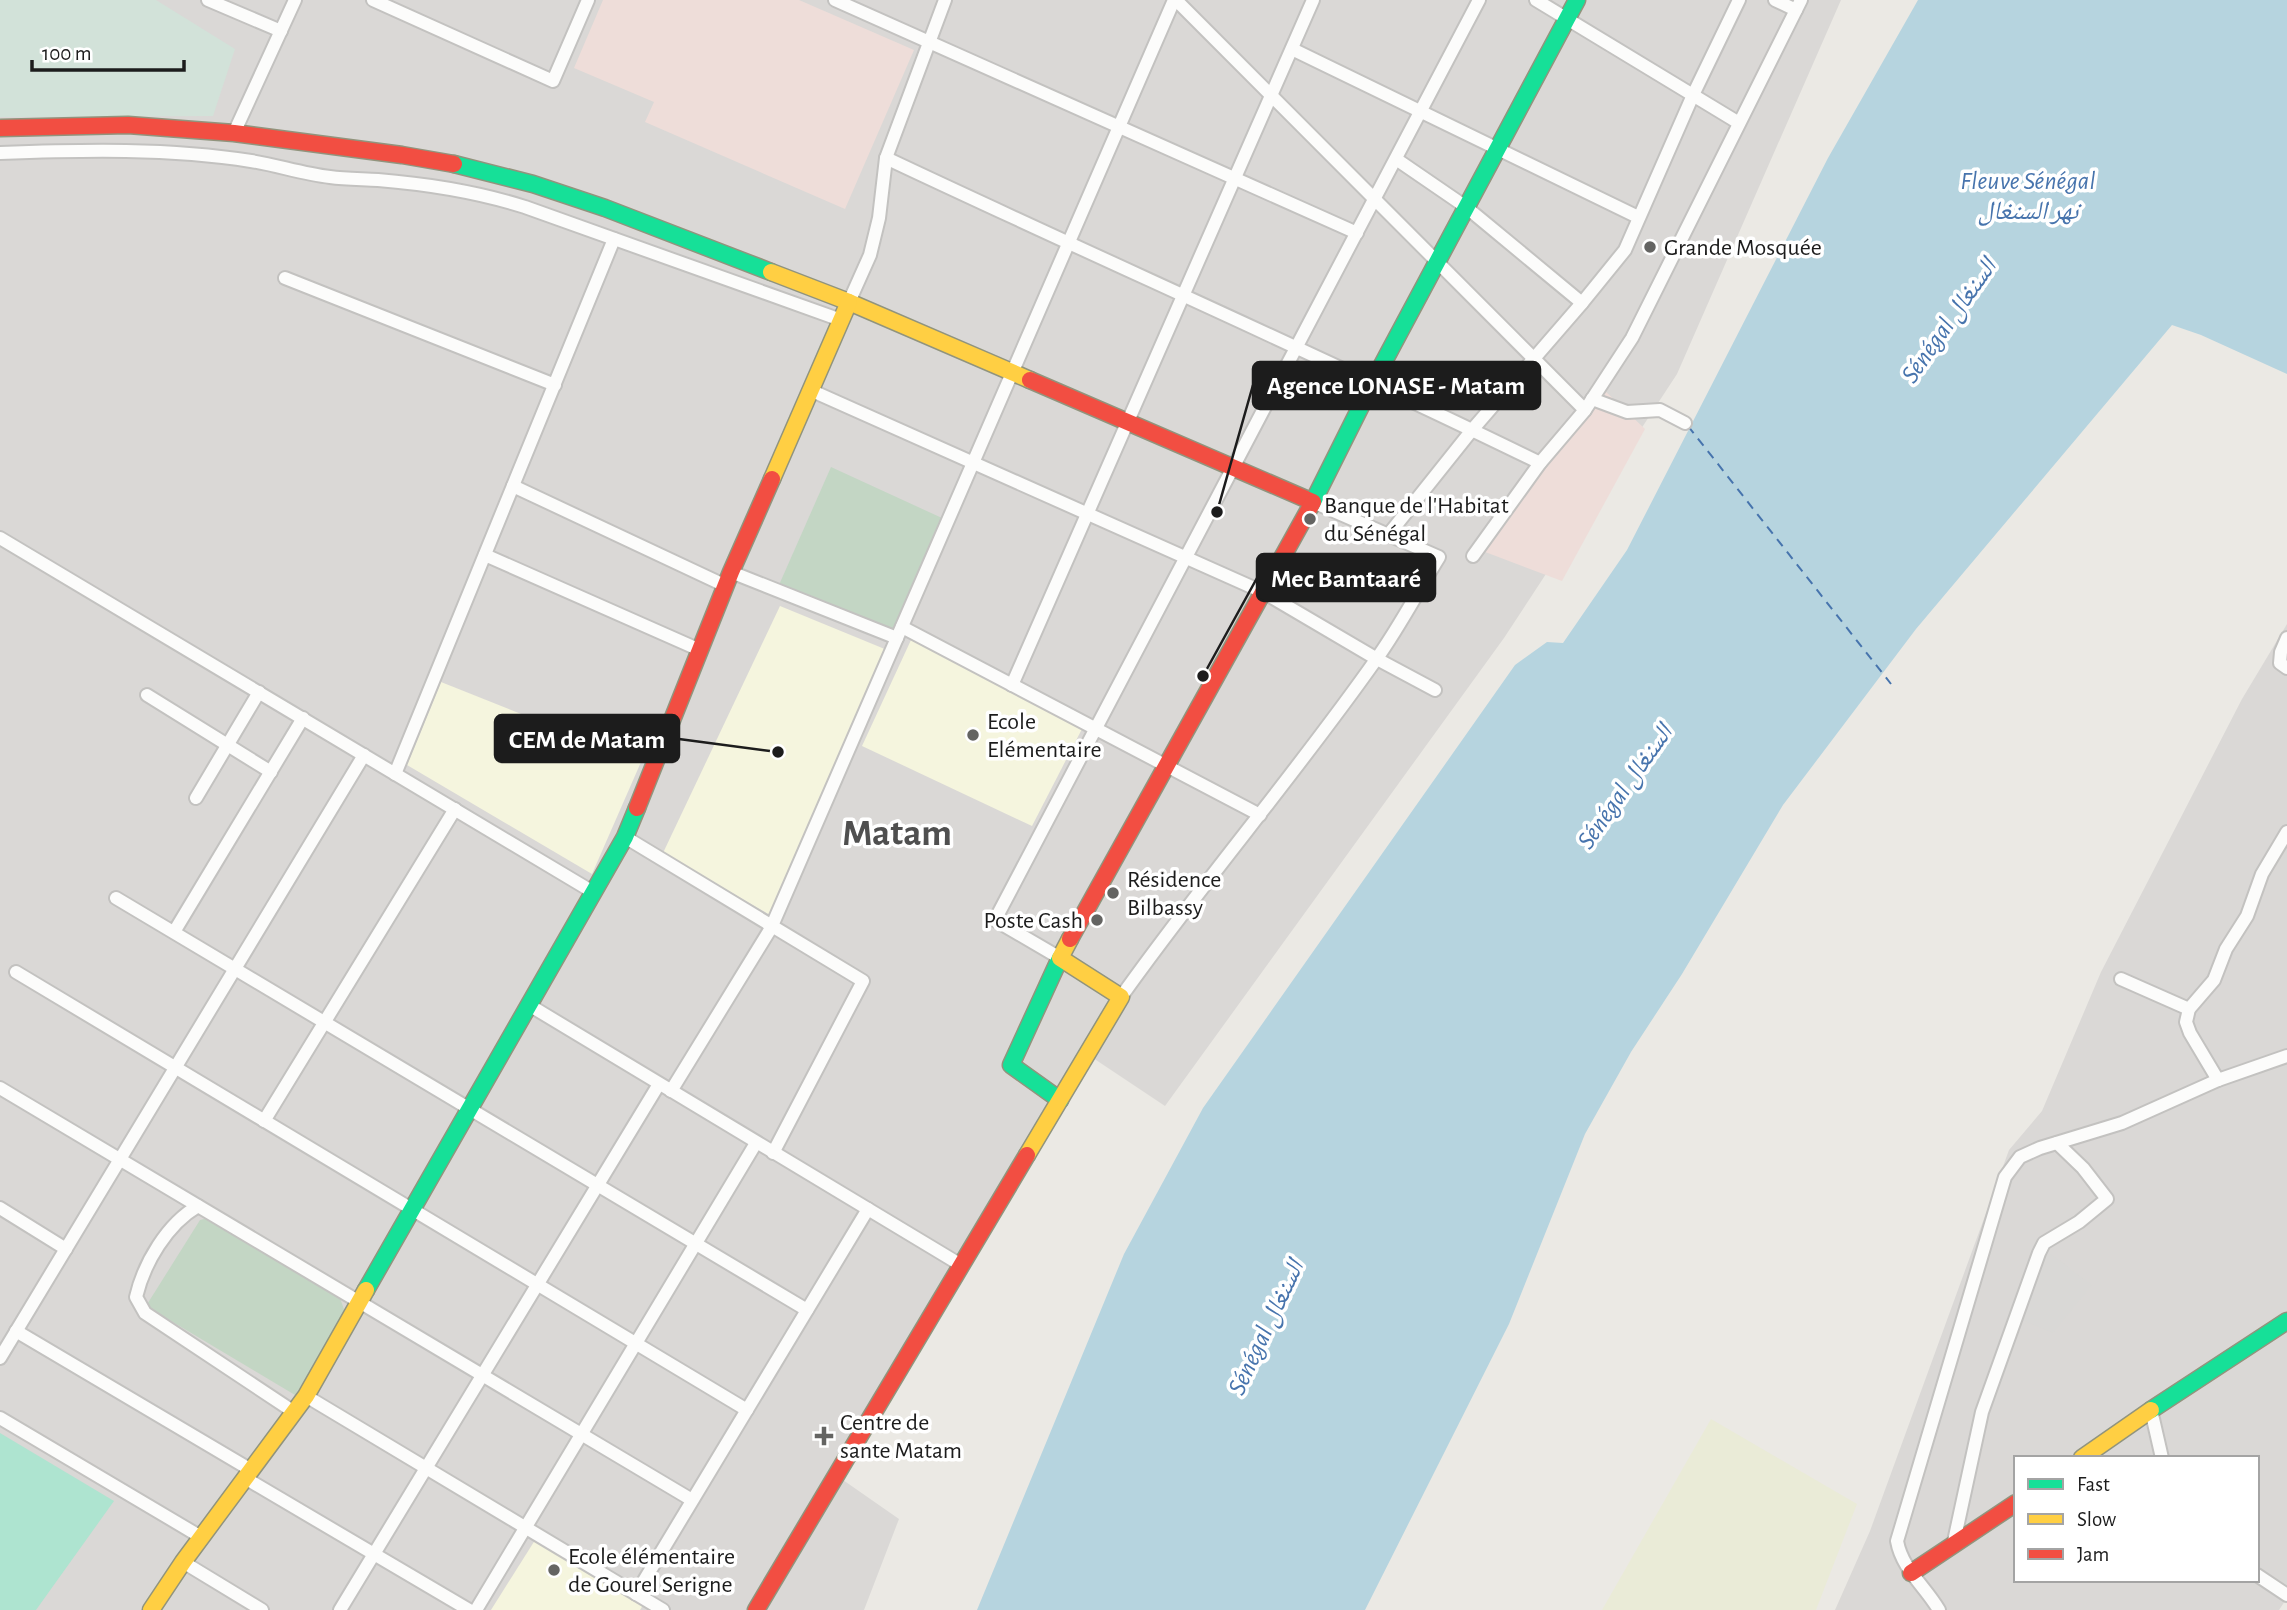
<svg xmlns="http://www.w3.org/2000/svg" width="2287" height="1610" font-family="'Alegreya Sans','Noto Naskh Arabic',sans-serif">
  <rect width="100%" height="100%" fill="#ebe9e4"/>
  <g fill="#dad8d6" fill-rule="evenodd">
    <polygon points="0,0 1841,0 1677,374 1504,638 1165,1106 1093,1058 843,1480 899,1519 864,1610 0,1610"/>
    <path d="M 2287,624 L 2287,1598 L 2279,1610 L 1835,1610 L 1870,1531 L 2009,1150 L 2042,1111 L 2101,972 L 2242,699 ZM 2016,1458 L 2257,1458 L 2257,1580 L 2016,1580 Z"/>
  </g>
  <g fill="#eeddd9">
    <polygon points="603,0 799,0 914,50 845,209 645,122 654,102 574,68"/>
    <polygon points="1604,390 1645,429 1562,581 1480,550"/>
  </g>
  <g fill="#f5f5de">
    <polygon points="780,606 892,652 770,915 663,853"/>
    <polygon points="911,640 1084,725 1032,826 862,746"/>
    <polygon points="441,682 641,762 592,874 407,765"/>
    <polygon points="537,1537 645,1602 640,1610 491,1610"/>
  </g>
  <polygon fill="#d9d8d6" points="2051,1254 2092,1285 2053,1333 2020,1319 2045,1256"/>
  <polygon fill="#eaebd7" points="1711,1419 1857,1504 1816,1610 1602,1610"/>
  <polygon fill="#d2e2d9" points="0,0 156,0 235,49 213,116 0,117"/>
  <g fill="#c3d6c4">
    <polygon points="831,467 942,518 892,632 779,585"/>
    <polygon points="208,1218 340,1298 347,1318 295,1395 146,1306 200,1220"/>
  </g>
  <polygon fill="#aee4d0" points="0,1433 114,1501 36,1610 0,1610"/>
  <polygon fill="#b6d4df" points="1918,0 2287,0 2287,374 2201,335 2172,325 1916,629 1783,805 1682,974 1631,1052 1585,1134 1509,1324 1365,1610 977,1610 1124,1254 1203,1108 1515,665 1547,642 1563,643 1627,550 1828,158"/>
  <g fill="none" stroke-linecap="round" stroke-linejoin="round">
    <polyline stroke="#4774ad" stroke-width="2" stroke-dasharray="9 7" stroke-linecap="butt" points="1688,426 1891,684"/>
    <defs>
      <g id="street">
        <polyline points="208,0 281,31"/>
        <polyline points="373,0 553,81 588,0"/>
        <polyline points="835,0 1357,233"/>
        <polyline points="1176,0 1585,410"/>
        <polyline points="1536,0 1739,123"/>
        <polyline points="1775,0 1796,10"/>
        <polyline points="1292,49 1638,217"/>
        <polyline points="234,133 295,0"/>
        <path d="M 0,153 C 83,150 169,148 251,161 C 277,165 303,174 330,177 C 345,179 362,179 378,180 C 427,184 478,192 525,207 L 841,320"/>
        <path d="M 886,158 C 1104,261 1324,357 1540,463"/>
        <polyline points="1396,159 1466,207 1582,303"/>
        <polyline points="285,278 555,385"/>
        <polyline points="849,302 870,255 879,218 886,158 945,0"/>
        <polyline points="810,390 1263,592 1377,659 1435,690"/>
        <polyline points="1592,399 1627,412 1660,410 1685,423"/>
        <polyline points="513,486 726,586"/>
        <polyline points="1389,534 1472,430 1582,303 1625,250 1693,95 1739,0"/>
        <polyline points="0,538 593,892"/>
        <polyline points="485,555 700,650"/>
        <polyline points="1473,556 1540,463 1585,410 1632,338 1801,0"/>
        <polyline points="731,572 897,638"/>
        <polyline points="902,627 1260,815"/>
        <polyline points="2287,638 2281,652 2280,663 2287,668"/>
        <polyline points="1012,685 1313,0"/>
        <polyline points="147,695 271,772"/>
        <polyline points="395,774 614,239"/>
        <polyline points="196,798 259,692"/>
        <polyline points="625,837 863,981 773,1153"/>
        <polyline points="116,898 807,1310"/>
        <polyline points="174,932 303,718"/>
        <polyline points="1060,958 995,920 1479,0"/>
        <polyline points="16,972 747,1410"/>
        <polyline points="2121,979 2189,1009"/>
        <path d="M 1121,997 C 1202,883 1294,776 1375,661 C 1399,628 1418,591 1439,557 L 1313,502"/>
        <polyline points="529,1005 961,1265"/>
        <polyline points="2218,1080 2190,1033 2186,1022 2189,1009 2214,980 2226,949 2247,916 2262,874 2287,832"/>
        <polyline points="0,1088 692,1500"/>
        <polyline points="671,1091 771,928 1174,0"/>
        <polyline points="264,1121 455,809"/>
        <path d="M 198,1206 C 167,1224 144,1263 136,1297 L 145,1313 L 294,1412"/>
        <polyline points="0,1208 66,1249"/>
        <polyline points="16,1331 251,1470"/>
        <polyline points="0,1358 364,755"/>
        <polyline points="306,1396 663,1610"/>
        <polyline points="2151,1410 2162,1458"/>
        <polyline points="0,1418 201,1537"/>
        <polyline points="245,1478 469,1610"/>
        <polyline points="1953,1546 1982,1412 2039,1253 2044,1243 2079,1222 2107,1199 2083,1168 2057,1143"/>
        <polyline points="183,1562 262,1610"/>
        <polyline points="2257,1575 2287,1595"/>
        <polyline points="636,1594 868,1209"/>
        <polyline points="340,1610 659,1084"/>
        <polyline points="476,1610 756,1143"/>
        <path d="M 1939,1610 C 1925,1586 1902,1569 1897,1541 L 2005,1177 L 2020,1157 L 2040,1148 L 2122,1123 L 2218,1080 L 2287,1056"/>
      </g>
      <g id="fast">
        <polyline points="454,164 533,184 605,208 771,272"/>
        <polyline points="1312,504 1373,382 1577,0"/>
        <polyline points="1060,958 1011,1065 1060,1100"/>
        <polyline points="366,1290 625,837 637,808"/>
        <polyline points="2151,1410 2287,1321"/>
      </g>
      <g id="slow">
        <polyline points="771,272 849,302 1030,380"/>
        <polyline points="772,479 849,302"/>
        <polyline points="1027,1155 1121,997 1060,958 1070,939"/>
        <polyline points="2082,1458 2151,1410"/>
        <polyline points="151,1610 183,1562 306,1396 366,1290"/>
      </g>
      <g id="jam">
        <polyline points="0,128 128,125 234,133 402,155 454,164"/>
        <polyline points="1030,380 1313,502"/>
        <polyline points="637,808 731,572 772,479"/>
        <polyline points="1070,939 1312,504"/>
        <polyline points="1911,1573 2016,1503"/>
        <polyline points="756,1610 1027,1155"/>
      </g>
    </defs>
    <use href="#street" stroke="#c3c2c0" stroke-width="16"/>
    <use href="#fast" stroke="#91947d" stroke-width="19"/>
    <use href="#slow" stroke="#91947d" stroke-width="19"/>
    <use href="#jam" stroke="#91947d" stroke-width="19"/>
    <use href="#street" stroke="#fcfcfb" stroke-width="12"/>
    <use href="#fast" stroke="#16e098" stroke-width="16"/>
    <use href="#slow" stroke="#ffcf43" stroke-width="16"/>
    <use href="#jam" stroke="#f24e42" stroke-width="16"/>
  </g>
  <g fill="#646462" stroke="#fff" stroke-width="2.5">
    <circle cx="1650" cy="247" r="7"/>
    <circle cx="1310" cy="519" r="7"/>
    <circle cx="973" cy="735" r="7"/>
    <circle cx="1113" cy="893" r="7"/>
    <circle cx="1097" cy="920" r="7"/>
    <path d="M820.5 1425.5h7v7h7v7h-7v7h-7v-7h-7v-7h7z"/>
    <circle cx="554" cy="1570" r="7"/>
  </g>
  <g text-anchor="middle" stroke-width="7" stroke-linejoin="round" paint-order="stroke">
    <g font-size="24" fill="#1c1c1c" stroke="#fff" text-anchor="start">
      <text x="1664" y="255">Grande Mosquée</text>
      <text x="1324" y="513">Banque de l'Habitat<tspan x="1324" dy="28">du Sénégal</tspan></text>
      <text x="987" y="729">Ecole<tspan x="987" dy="28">Elémentaire</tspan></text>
      <text x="1127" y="887">Résidence<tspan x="1127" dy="28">Bilbassy</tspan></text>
      <text x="1083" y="928" text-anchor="end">Poste Cash</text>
      <text x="840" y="1430">Centre de<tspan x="840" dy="28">sante Matam</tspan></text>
      <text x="568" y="1564">Ecole élémentaire<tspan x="568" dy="28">de Gourel Serigne</tspan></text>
    </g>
    <g font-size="26" font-style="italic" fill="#4774ad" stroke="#fff">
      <text x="2028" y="189">Fleuve Sénégal<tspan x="2028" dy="30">نهر السنغال</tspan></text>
      <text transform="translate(1948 320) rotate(-55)" y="9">Sénégal السنغال</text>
      <text transform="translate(1624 786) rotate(-55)" y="9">Sénégal السنغال</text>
      <text transform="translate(1265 1327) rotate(-65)" y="9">Sénégal السنغال</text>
    </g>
    <g font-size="38" font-weight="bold" fill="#4f4f4f" stroke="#fff">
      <text x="897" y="845">Matam</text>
    </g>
  </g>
  <path fill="none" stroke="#1c1c1c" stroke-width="2.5" d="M1217 512L1253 385M1203 676L1257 578M778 752L679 739"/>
  <g fill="#1c1c1c" stroke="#fff" stroke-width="2.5">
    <circle cx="1217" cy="512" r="7"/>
    <circle cx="1203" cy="676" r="7"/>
    <circle cx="778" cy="752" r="7"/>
  </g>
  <g fill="#1c1c1c" stroke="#1c1c1c" stroke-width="2.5">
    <rect x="1253" y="362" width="287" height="47" rx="7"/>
    <rect x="1257" y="554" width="178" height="47" rx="7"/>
    <rect x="495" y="715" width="184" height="47" rx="7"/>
  </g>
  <g font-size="26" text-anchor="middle" font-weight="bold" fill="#fff">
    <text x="1396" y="394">Agence LONASE - Matam</text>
    <text x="1346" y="587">Mec Bamtaaré</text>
    <text x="587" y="748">CEM de Matam</text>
  </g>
  <rect x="2014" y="1456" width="245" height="126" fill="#ffffff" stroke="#a4a4a4" stroke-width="2"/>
  <rect x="2028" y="1479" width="35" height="10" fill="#16e098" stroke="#a4a4a4" stroke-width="2"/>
  <text x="2077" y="1491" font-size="21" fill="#1c1c1c">Fast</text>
  <rect x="2028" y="1514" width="35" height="10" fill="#ffcf43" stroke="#a4a4a4" stroke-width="2"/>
  <text x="2077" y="1526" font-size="21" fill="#1c1c1c">Slow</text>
  <rect x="2028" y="1549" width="35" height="10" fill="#f24e42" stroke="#a4a4a4" stroke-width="2"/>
  <text x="2077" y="1561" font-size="21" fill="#1c1c1c">Jam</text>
  <path d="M32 60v10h152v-10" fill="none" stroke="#1c1c1c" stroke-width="3.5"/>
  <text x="42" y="60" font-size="21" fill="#1c1c1c" stroke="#ffffff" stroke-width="5" paint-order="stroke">100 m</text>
</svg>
